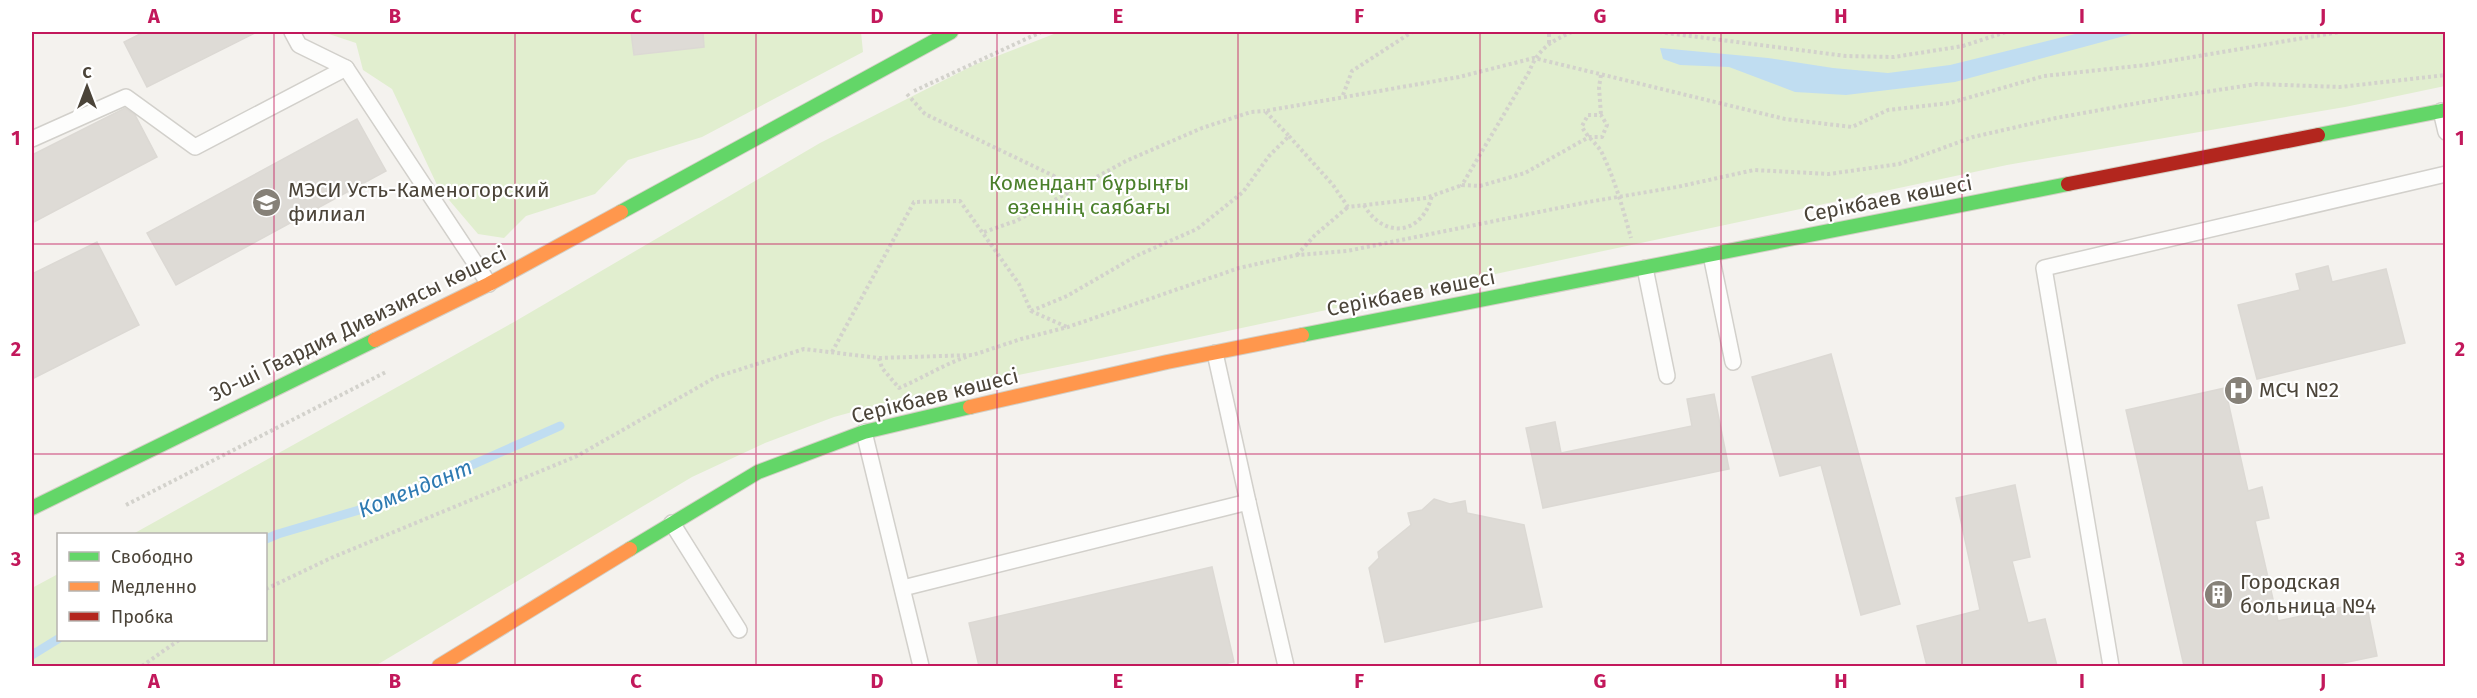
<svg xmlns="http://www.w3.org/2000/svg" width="2477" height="698" font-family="'Fira Sans',sans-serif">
  <rect width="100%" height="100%" fill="#f4f2ee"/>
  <g fill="#e1eecf">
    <polygon points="323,32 861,32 863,52 702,137 628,160 595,194 526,216 504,238 478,234 438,187 392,89 363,70 356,43"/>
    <polygon points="1059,32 2445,32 2445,86 2345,107 2007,165 1087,361 896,400 834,417 765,443 692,477 375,666 32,666 32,588 58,574 58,640 266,640 266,534 133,534 514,322 820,143 974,65"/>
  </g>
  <polygon fill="#c0ddf1" points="2083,32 2139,32 1955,82 1846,95 1795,92 1729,67 1680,65 1663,59 1660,48 1768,58 1833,68 1888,73 1950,65"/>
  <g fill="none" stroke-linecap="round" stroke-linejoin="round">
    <g stroke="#c0ddf1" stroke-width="9">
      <polyline points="266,539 278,534 393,500 560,426"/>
      <polyline points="32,655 58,639"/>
    </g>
  </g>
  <g fill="#dedbd6" stroke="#dcd9d4" stroke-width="1.5">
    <polygon points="144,32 257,32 147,87 124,42"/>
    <polygon points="631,32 703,32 704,47 634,55"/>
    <polygon points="125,108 135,115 157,157 32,223 32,155"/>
    <polygon points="357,119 386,171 176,285 147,233"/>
    <polygon points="97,242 139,325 32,379 32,274"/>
    <polygon points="2328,266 2332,282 2386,269 2405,343 2257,379 2238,305 2300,290 2296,274"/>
    <polygon points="1831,354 1900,604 1861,615 1821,465 1780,476 1752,377"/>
    <polygon points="2225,388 2248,491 2262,487 2269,518 2255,521 2278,621 2366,602 2377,656 2329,666 2184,666 2126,410"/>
    <polygon points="1714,394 1729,469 1543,508 1526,428 1555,422 1561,453 1692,426 1687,399"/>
    <polygon points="2015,485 2030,557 2012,561 2028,623 2045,619 2057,666 1927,666 1917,626 1980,610 1956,498"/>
    <polygon points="1434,499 1450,504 1465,501 1467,513 1524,525 1542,607 1385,642 1369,568 1379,558 1378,552 1411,525 1408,513 1422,510"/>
    <polygon points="1212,567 1234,662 1213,666 979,666 969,623"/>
  </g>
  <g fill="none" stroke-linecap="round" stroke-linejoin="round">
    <defs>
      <g id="lane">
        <polyline points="292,32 299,45 346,68 489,284"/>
        <polyline points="2441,111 2446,132"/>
        <polyline points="32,139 126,97 195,147 346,68"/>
        <polyline points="1711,255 1733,362"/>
        <polyline points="1645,268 1667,376"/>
        <polyline points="1215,353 1248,502"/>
        <polyline points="864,432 921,666"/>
        <polyline points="672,523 739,630"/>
        <polyline points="903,588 1248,502 1286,666"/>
        <polyline points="2111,666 2044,268 2446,174"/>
      </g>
      <g id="fast">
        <polyline points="2318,135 2446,110"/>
        <polyline points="621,212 951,32"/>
        <polyline points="1302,335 2068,184"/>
        <polyline points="32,508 375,340"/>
        <polyline points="630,549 758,472 864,432 970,407"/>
      </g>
      <g id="slow">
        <polyline points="375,340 489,284 621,212"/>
        <polyline points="970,407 1167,362 1302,335"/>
        <polyline points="439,666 630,549"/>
      </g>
      <polyline id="jam" points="2068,184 2318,135"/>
    </defs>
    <use href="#lane" stroke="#d2d0cb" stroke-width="18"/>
    <use href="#fast" stroke="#d3cfc5" stroke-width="16"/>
    <use href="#slow" stroke="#d3cfc5" stroke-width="16"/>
    <use href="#jam" stroke="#d3cfc5" stroke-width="16"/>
    <g stroke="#d3d2cc" stroke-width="4" stroke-dasharray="3 3" stroke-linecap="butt">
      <path d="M 1572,32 C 1551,41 1538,49 1529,72 L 1462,185 L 1480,186 L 1525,173 L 1589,137 L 1602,137 L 1607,125 L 1601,115 L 1588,115 L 1582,126 C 1586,137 1597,143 1602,153 C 1615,180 1623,209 1631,238"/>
      <polyline points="1659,32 1846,56 1894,57 1963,46 2006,32"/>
      <polyline points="1549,43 1549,32"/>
      <polyline points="1601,75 1599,87 1601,115"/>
      <polyline points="914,91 1041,32"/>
      <polyline points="907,94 925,114 1054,176 1069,193"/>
      <polyline points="1343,95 1352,71 1412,32"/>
      <polyline points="1289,136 1333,185 1348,207 1426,198 1462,185"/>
      <path d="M 1364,205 C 1384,240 1423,235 1432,195"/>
      <polyline points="984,232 1016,221 1126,161 1202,128 1251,112 1265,111"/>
      <polyline points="1297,255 1315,235 1348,207"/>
      <polyline points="1031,311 1067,296 1136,256 1197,229 1243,192 1269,156 1289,136 1265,111 1459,77 1534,58 1785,119 1852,127 1888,110 1950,103 2044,76 2146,65 2339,32"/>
      <polyline points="832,352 914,202 960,201 1019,284 1031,311 1067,327"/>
      <path d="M 879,358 L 882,368 L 899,388 C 923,378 944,364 969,356"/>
      <polyline points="126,505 386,372"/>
      <polyline points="266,589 331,558 577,456 716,377 804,349 879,358 973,355 1021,339 1068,327 1239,268 1297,255 1347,251 1588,202 1677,187 1754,170 1829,174 1899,164 1973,137 2056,118 2166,98 2257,84 2340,87 2446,75"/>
      <polyline points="142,666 179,640"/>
    </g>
    <use href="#lane" stroke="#fdfdfc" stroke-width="15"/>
    <use href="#fast" stroke="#63d668" stroke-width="14"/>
    <use href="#slow" stroke="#ff974d" stroke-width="14"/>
    <use href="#jam" stroke="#b3261e" stroke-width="14"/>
  </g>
  <path fill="none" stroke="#c2185b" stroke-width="1.5" stroke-opacity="0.55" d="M 274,32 L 274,666M 515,32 L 515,666M 756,32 L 756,666M 997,32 L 997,666M 1238,32 L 1238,666M 1480,32 L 1480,666M 1721,32 L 1721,666M 1962,32 L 1962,666M 2203,32 L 2203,666M 32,244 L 2446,244M 32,454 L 2446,454"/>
  <defs>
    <symbol id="university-disc" viewBox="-11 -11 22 22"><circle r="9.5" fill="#868178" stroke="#fff"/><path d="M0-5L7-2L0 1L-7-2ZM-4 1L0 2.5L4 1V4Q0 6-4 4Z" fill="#fff"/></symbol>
    <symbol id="hospital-disc" viewBox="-11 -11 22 22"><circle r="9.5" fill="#868178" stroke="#fff"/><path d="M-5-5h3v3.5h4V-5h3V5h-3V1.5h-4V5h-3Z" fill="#fff"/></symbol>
    <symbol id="building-disc" viewBox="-11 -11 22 22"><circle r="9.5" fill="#868178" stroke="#fff"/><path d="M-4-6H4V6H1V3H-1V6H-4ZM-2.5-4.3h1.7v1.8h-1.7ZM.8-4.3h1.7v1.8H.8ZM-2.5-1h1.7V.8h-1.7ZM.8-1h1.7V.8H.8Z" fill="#fff"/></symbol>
  </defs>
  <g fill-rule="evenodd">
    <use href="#university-disc" x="250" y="186" width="33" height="33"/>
    <use href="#hospital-disc" x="2222" y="374" width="33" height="33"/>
    <use href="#building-disc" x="2202" y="578" width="33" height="33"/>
  </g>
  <g text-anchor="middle" stroke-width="4.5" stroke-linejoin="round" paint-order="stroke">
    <g font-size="21" fill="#4a7f2a" stroke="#fff">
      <text x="1089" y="190">Комендант бұрыңғы<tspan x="1089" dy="24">өзеннің саябағы</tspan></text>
    </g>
    <g font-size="21" fill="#4b4439" stroke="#fff" text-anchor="start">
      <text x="288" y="197">МЭСИ Усть-Каменогорский<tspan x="288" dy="24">филиал</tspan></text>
      <text x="2259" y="397">МСЧ №2</text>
      <text x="2240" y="589">Городская<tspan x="2240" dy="24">больница №4</tspan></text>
    </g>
    <g font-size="21" fill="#4b4439" stroke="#fff">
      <text transform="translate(1888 199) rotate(-11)" y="7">Серікбаев көшесі</text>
      <text transform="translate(1411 293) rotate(-11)" y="7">Серікбаев көшесі</text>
      <text transform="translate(358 324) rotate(-26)" y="7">30-ші Гвардия Дивизиясы көшесі</text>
      <text transform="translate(935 396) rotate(-14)" y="7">Серікбаев көшесі</text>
    </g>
    <g font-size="22" font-style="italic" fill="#2e7ab2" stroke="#fff">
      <text transform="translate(415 488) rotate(-22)" y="8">Комендант</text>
    </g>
  </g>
  <rect width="2477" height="698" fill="none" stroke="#ffffff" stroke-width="66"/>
  <rect x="57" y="533" width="210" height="108" fill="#ffffff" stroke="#b7b4b0" stroke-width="1.5"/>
  <rect x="69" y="552" width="30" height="9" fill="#63d668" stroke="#b7b4b0" stroke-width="1.5"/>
  <text x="111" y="563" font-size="18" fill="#4b4439">Свободно</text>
  <rect x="69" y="582" width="30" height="9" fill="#ff974d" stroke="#b7b4b0" stroke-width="1.5"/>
  <text x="111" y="593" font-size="18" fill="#4b4439">Медленно</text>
  <rect x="69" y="612" width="30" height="9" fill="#b3261e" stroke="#b7b4b0" stroke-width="1.5"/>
  <text x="111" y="623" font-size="18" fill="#4b4439">Пробка</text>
  <g transform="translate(87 87)" stroke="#ffffff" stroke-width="4.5" paint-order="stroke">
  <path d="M0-4.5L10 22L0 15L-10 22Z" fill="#4b4439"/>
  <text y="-9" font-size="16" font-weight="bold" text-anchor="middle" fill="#4b4439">С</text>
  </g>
  <rect x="33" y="33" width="2411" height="632" fill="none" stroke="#c2185b" stroke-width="2"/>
  <g font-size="20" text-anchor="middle" font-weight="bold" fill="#c2185b">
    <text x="154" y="23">A</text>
    <text x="395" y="23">B</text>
    <text x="636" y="23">C</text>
    <text x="877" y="23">D</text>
    <text x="1118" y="23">E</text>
    <text x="1359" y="23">F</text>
    <text x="1600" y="23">G</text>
    <text x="1841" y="23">H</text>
    <text x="2082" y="23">I</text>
    <text x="2323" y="23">J</text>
    <text x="16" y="145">1</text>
    <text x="2460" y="145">1</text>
    <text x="16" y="356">2</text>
    <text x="2460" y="356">2</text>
    <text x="16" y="566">3</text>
    <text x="2460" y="566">3</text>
    <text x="154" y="688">A</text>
    <text x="395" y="688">B</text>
    <text x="636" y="688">C</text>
    <text x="877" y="688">D</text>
    <text x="1118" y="688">E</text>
    <text x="1359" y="688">F</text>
    <text x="1600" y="688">G</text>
    <text x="1841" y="688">H</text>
    <text x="2082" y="688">I</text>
    <text x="2323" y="688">J</text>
  </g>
</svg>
